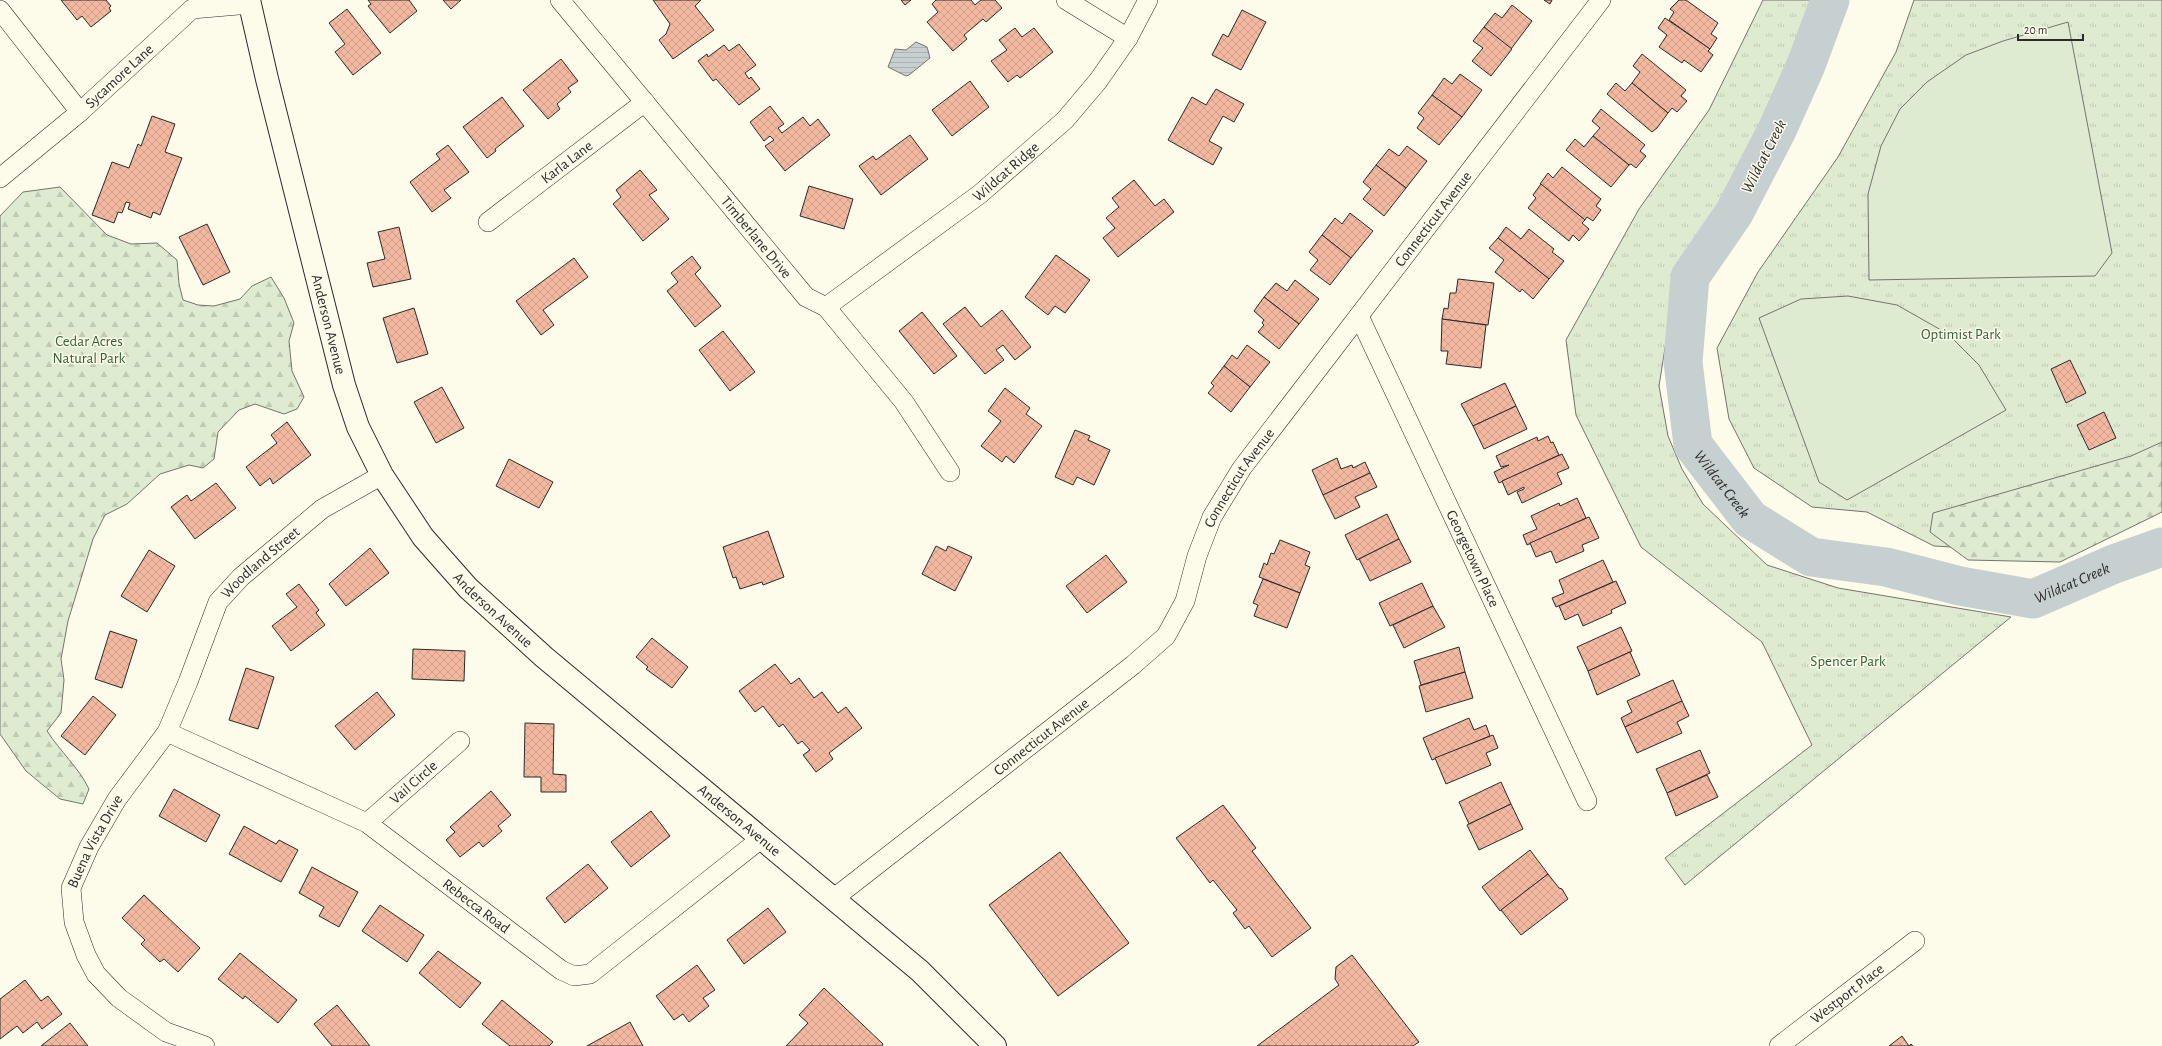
<svg xmlns="http://www.w3.org/2000/svg" width="2162" height="1046" font-family="'Alegreya Sans',sans-serif">
  <defs>
    <pattern id="grass-tufts" width="24" height="20" patternUnits="userSpaceOnUse"><rect width="24" height="20" fill="#deebd1"/><path d="M3 7l-1-3M5 7V3M7 7l1-3M15 17l-1-3M17 17v-4M19 17l1-3" fill="none" stroke="#bfcab4"/></pattern>
    <pattern id="forest-firs" width="22" height="20" patternUnits="userSpaceOnUse"><rect width="22" height="20" fill="#deebd1"/><path d="M5 1l3.5 6h-7zM16 11l3.5 6h-7z" fill="#bfcab4"/></pattern>
    <pattern id="water-rules" width="6" height="5" patternUnits="userSpaceOnUse"><rect width="6" height="5" fill="#c7d0d0"/><path d="M0 2.5h6" fill="none" stroke="#abb3b3"/></pattern>
    <pattern id="building-cross-hatch" width="8" height="8" patternUnits="userSpaceOnUse"><rect width="8" height="8" fill="#f2b8a0"/><path d="M0 0l8 8M0 8l8-8" fill="none" stroke="#d09e8a"/></pattern>
  </defs>
  <rect width="100%" height="100%" fill="#fdfbea"/>
  <g fill="url(#grass-tufts)" stroke="#74746e">
    <polygon points="1763,0 1814,0 1777,88 1727,193 1682,270 1669,323 1659,386 1668,436 1682,469 1703,504 1767,565 1838,588 2011,617 1685,885 1665,858 1812,745 1762,642 1641,547 1576,415 1566,340 1639,209 1709,110"/>
    <polygon points="1914,0 2162,0 2162,498 2039,552 1934,546 1867,512 1812,507 1754,468 1729,419 1717,348 1758,272 1838,157 1896,52"/>
  </g>
  <g fill="url(#forest-firs)" stroke="#74746e">
    <path d="M 60,187 L 107,235 L 131,244 L 157,243 L 177,260 L 179,284 L 183,300 L 198,305 L 214,306 L 240,299 L 252,286 L 271,277 L 284,298 L 294,323 L 289,341 L 292,371 L 304,397 L 297,409 L 284,414 L 255,404 L 239,410 L 218,432 L 214,459 L 203,468 L 189,465 L 160,474 L 127,504 L 105,515 L 93,539 L 68,621 L 61,659 L 64,680 L 61,713 L 47,731 C 60,751 79,768 89,789 L 83,804 L 60,799 L 26,771 L 0,734 L 0,216 L 23,192 Z"/>
    <polygon points="2162,442 2162,512 2060,562 1968,560 1930,532 1933,513 2131,456"/>
  </g>
  <g fill="#deebd1" stroke="#74746e">
    <polygon points="2068,22 2112,253 2095,276 1869,280 1868,194 1881,146 1900,109 1927,82 1966,55 2003,41"/>
    <polygon points="1848,296 1897,305 1948,334 1979,365 2006,410 1847,500 1819,482 1759,318 1801,299"/>
  </g>
  <polygon fill="url(#water-rules)" stroke="#74746e" points="916,42 927,47 930,58 909,75 906,76 888,67 895,49 906,50"/>
  <g fill="none" stroke-linecap="round" stroke-linejoin="round">
    <path stroke="#c7d0d0" stroke-width="39" id="s1" d="M 1830,0 L 1806,65 L 1777,130 L 1734,213 L 1690,277 L 1683,362 L 1693,445 L 1750,519 L 1811,557 L 1886,567 L 1960,586 L 2033,599 L 2114,564 L 2162,547"/>
  </g>
  <g fill="url(#building-cross-hatch)" stroke="#2b2b2b">
    <polygon points="61,0 106,0 111,6 109,8 111,11 91,27 82,16 77,20"/>
    <polygon points="368,0 409,0 417,11 390,33 368,6 371,4"/>
    <polygon points="443,0 461,0 451,9"/>
    <polygon points="653,0 701,0 695,6 714,30 673,59 659,40 666,34 670,24"/>
    <polygon points="901,0 911,0 905,5"/>
    <polygon points="936,0 971,0 975,5 981,0 995,0 1002,8 986,22 983,19 964,35 967,39 953,51 927,22 938,12 932,4"/>
    <polygon points="1544,0 1552,0 1550,4"/>
    <polygon points="1679,0 1686,0 1718,23 1711,34 1717,38 1710,49 1669,20 1674,12 1670,9"/>
    <polygon points="1512,5 1532,21 1511,49 1484,27 1495,13 1502,18"/>
    <polygon points="347,9 381,53 353,75 335,52 345,44 329,23"/>
    <polygon points="1242,10 1266,22 1241,70 1212,55 1223,34 1228,37"/>
    <polygon points="1665,18 1710,49 1708,51 1713,55 1701,72 1684,60 1682,63 1659,47 1667,35 1658,28"/>
    <polygon points="1484,27 1512,49 1491,76 1472,61 1483,48 1473,41"/>
    <polygon points="1015,28 1022,37 1034,28 1053,52 1020,78 1017,75 1008,82 991,61 1007,50 999,40"/>
    <polygon points="739,44 756,65 745,73 749,79 751,77 760,89 739,105 716,79 713,81 698,61 707,54 708,57 724,45 729,51"/>
    <polygon points="1642,54 1686,90 1681,96 1687,101 1677,112 1672,108 1668,113 1632,83 1640,72 1633,66"/>
    <polygon points="561,59 578,81 568,88 571,92 557,104 560,109 548,119 523,90"/>
    <polygon points="1460,74 1482,90 1462,117 1432,95 1444,78 1452,84"/>
    <polygon points="970,81 989,107 952,136 932,110"/>
    <polygon points="1616,83 1625,91 1632,83 1668,113 1657,128 1652,132 1607,94"/>
    <polygon points="1216,89 1244,104 1234,122 1223,116 1209,141 1222,148 1213,165 1168,140 1192,97 1206,105"/>
    <polygon points="1432,95 1462,117 1439,145 1417,128 1424,118 1418,113"/>
    <polygon points="502,97 524,126 495,149 496,151 487,158 463,127"/>
    <polygon points="770,106 784,124 778,128 782,133 803,117 810,126 818,119 830,135 785,171 765,146 774,140 770,136 764,141 750,122"/>
    <polygon points="1601,109 1645,145 1640,151 1646,156 1636,168 1631,164 1629,165 1593,136 1600,128 1592,121"/>
    <polygon points="152,116 175,124 165,152 182,158 160,215 153,212 151,218 128,209 130,203 126,202 122,213 118,212 114,223 92,215 112,162 129,168 138,144 141,146"/>
    <polygon points="910,135 928,159 881,195 859,166 873,156 876,160"/>
    <polygon points="1593,136 1629,165 1611,187 1566,150 1575,139 1584,147"/>
    <polygon points="448,145 469,172 444,190 451,198 432,212 410,182 440,159 436,154"/>
    <polygon points="1407,146 1427,161 1406,188 1376,165 1389,149 1399,156"/>
    <polygon points="1376,165 1406,188 1384,216 1363,199 1371,189 1363,182"/>
    <polygon points="1562,167 1601,199 1596,206 1601,210 1593,221 1587,217 1585,220 1540,184 1548,173 1553,178"/>
    <polygon points="640,170 657,190 649,195 669,219 643,241 613,204 621,197 616,190"/>
    <polygon points="1134,180 1155,206 1164,199 1174,212 1118,257 1103,238 1115,228 1106,218 1119,207 1112,198"/>
    <polygon points="1541,184 1585,220 1582,223 1589,229 1579,241 1573,235 1569,241 1528,208 1536,198 1533,195"/>
    <polygon points="809,186 853,199 844,229 800,216"/>
    <polygon points="1350,213 1373,231 1351,258 1322,235 1335,218 1342,224"/>
    <polygon points="207,224 230,272 203,285 179,237"/>
    <polygon points="399,227 411,279 373,287 367,263 385,259 378,232"/>
    <polygon points="1506,227 1521,239 1529,229 1554,249 1552,252 1564,261 1549,279 1498,238"/>
    <polygon points="1322,235 1351,258 1330,285 1310,270 1318,260 1309,252"/>
    <polygon points="1498,238 1549,279 1533,299 1522,289 1520,292 1495,272 1504,260 1489,248"/>
    <polygon points="1056,255 1090,280 1065,313 1055,306 1048,315 1025,297"/>
    <polygon points="692,256 701,268 695,274 721,306 695,327 667,291 678,282 671,273"/>
    <polygon points="574,258 588,277 543,310 554,325 541,335 516,301"/>
    <polygon points="1458,279 1494,283 1488,325 1442,319 1444,308 1448,309 1450,293 1456,293"/>
    <polygon points="1295,280 1319,299 1299,324 1264,297 1276,283 1287,291"/>
    <polygon points="1264,297 1299,324 1279,349 1258,332 1264,325 1262,323 1264,320 1254,311"/>
    <polygon points="965,307 981,327 1002,310 1031,347 1015,360 1003,345 996,350 1004,360 985,374 943,324"/>
    <polygon points="414,308 428,354 397,363 383,318"/>
    <polygon points="922,312 957,356 934,374 899,331"/>
    <polygon points="1442,319 1486,325 1481,368 1446,364 1448,351 1441,351"/>
    <polygon points="723,331 755,372 730,391 699,350"/>
    <polygon points="1247,345 1270,362 1250,387 1224,366 1232,355 1237,359"/>
    <polygon points="2070,360 2086,393 2066,403 2051,369"/>
    <polygon points="1224,366 1250,387 1231,412 1208,393 1214,386 1211,383"/>
    <polygon points="1505,383 1516,406 1473,426 1461,404"/>
    <polygon points="442,387 464,428 436,443 414,402"/>
    <polygon points="1005,388 1030,408 1026,414 1042,426 1014,463 1006,456 1002,462 981,446 1001,421 988,411"/>
    <polygon points="1516,406 1527,429 1484,449 1473,426"/>
    <polygon points="2104,412 2116,438 2089,450 2077,425"/>
    <polygon points="287,422 311,455 273,484 270,478 260,486 246,467 277,443 271,435"/>
    <polygon points="1075,430 1090,436 1088,440 1110,450 1094,485 1077,477 1073,485 1055,477"/>
    <polygon points="1548,436 1551,443 1553,442 1559,455 1499,483 1494,472 1509,465 1501,467 1496,456 1537,437 1538,441"/>
    <polygon points="1562,454 1569,468 1557,473 1562,484 1522,503 1517,492 1524,489 1524,487 1508,495 1502,481"/>
    <polygon points="1337,458 1341,469 1352,465 1353,468 1365,462 1370,473 1323,495 1312,470"/>
    <polygon points="509,459 553,482 539,508 496,486"/>
    <polygon points="1370,473 1377,487 1355,497 1360,507 1335,519 1323,495"/>
    <polygon points="216,483 236,508 195,539 171,507 187,495 191,501"/>
    <polygon points="1577,498 1586,518 1527,545 1523,535 1537,529 1531,516 1559,503 1560,506"/>
    <polygon points="1387,514 1399,539 1357,560 1345,535"/>
    <polygon points="1589,517 1599,538 1582,545 1584,551 1556,563 1551,551 1536,557 1530,543"/>
    <polygon points="768,531 784,577 763,585 762,582 740,589 736,577 733,578 723,547"/>
    <polygon points="1399,539 1411,562 1370,581 1359,559"/>
    <polygon points="1280,540 1310,552 1305,565 1310,567 1300,593 1259,577 1264,563 1267,565 1271,553 1274,554"/>
    <polygon points="936,546 946,551 948,546 972,557 955,591 922,574"/>
    <polygon points="370,548 389,573 346,606 329,584"/>
    <polygon points="149,550 175,566 147,612 121,596"/>
    <polygon points="1106,555 1127,582 1087,613 1066,586"/>
    <polygon points="1603,560 1613,582 1556,607 1552,598 1564,593 1559,580"/>
    <polygon points="1263,579 1300,593 1287,628 1254,616 1258,605 1253,603"/>
    <polygon points="1616,581 1626,603 1611,610 1612,613 1583,626 1578,614 1565,620 1559,606"/>
    <polygon points="1422,583 1433,606 1390,626 1379,603"/>
    <polygon points="299,584 319,610 316,613 325,625 291,651 272,626 297,607 286,594"/>
    <polygon points="1433,606 1445,627 1404,648 1393,625"/>
    <polygon points="1621,627 1632,651 1588,671 1577,647"/>
    <polygon points="110,631 137,640 122,688 95,679"/>
    <polygon points="652,638 688,667 672,688 646,669 648,667 636,657"/>
    <polygon points="1459,647 1465,672 1421,685 1414,661"/>
    <polygon points="413,649 465,651 464,681 412,679"/>
    <polygon points="1630,652 1640,675 1597,695 1588,671"/>
    <polygon points="775,664 791,684 799,678 814,698 822,692 838,713 846,707 862,728 829,753 833,759 816,772 803,755 810,750 802,741 798,744 783,724 779,727 763,706 755,712 739,691"/>
    <polygon points="246,668 274,677 258,729 229,720"/>
    <polygon points="1465,672 1473,698 1426,712 1419,686"/>
    <polygon points="1673,680 1682,701 1625,727 1621,718 1632,712 1627,701"/>
    <polygon points="377,692 395,715 355,750 335,726"/>
    <polygon points="93,696 116,715 85,755 61,736"/>
    <polygon points="1682,701 1689,716 1677,722 1682,733 1637,753 1625,727"/>
    <polygon points="1469,718 1474,730 1486,725 1490,736 1432,760 1423,738"/>
    <polygon points="525,723 554,724 553,774 566,775 566,792 541,792 541,777 524,777"/>
    <polygon points="1493,735 1498,748 1486,753 1491,765 1446,784 1435,758"/>
    <polygon points="1700,750 1710,773 1667,793 1656,769"/>
    <polygon points="1707,775 1718,797 1676,816 1667,793"/>
    <polygon points="1501,782 1511,804 1469,824 1459,802"/>
    <polygon points="174,789 220,815 206,842 159,816"/>
    <polygon points="491,791 511,815 498,826 502,831 483,847 479,842 460,857 446,840 455,832 450,827"/>
    <polygon points="1511,804 1523,829 1479,850 1467,825"/>
    <polygon points="1223,805 1256,848 1252,851 1311,928 1272,957 1249,926 1245,929 1233,913 1237,910 1213,880 1210,883 1176,838"/>
    <polygon points="651,811 670,836 631,867 611,842"/>
    <polygon points="244,826 276,844 279,840 298,850 281,882 229,854"/>
    <polygon points="1530,850 1548,874 1500,911 1482,887"/>
    <polygon points="1060,852 1129,943 1058,996 989,905"/>
    <polygon points="588,864 608,888 565,923 546,898"/>
    <polygon points="312,867 358,892 339,927 319,916 324,907 299,893"/>
    <polygon points="1548,874 1559,888 1562,889 1568,899 1521,935 1501,910"/>
    <polygon points="144,895 200,948 178,972 164,959 160,962 141,944 145,940 122,918"/>
    <polygon points="380,905 424,935 407,962 362,931"/>
    <polygon points="768,908 786,932 744,964 727,940"/>
    <polygon points="438,951 481,983 460,1008 419,973"/>
    <polygon points="240,953 297,1000 278,1023 245,996 243,999 218,979"/>
    <polygon points="1352,955 1419,1042 1413,1046 1257,1046 1339,985 1335,979 1336,967"/>
    <polygon points="697,965 715,990 703,998 709,1006 689,1022 683,1014 674,1020 656,996"/>
    <polygon points="25,980 41,1001 48,996 62,1014 42,1029 37,1022 23,1033 17,1026 0,1039 0,999"/>
    <polygon points="824,988 883,1044 882,1046 786,1046 808,1023 799,1015"/>
    <polygon points="502,1000 553,1042 549,1046 510,1046 482,1024"/>
    <polygon points="337,1005 370,1046 332,1046 314,1024"/>
    <polygon points="630,1022 643,1046 587,1046"/>
    <polygon points="70,1023 88,1046 41,1046"/>
    <polygon points="1902,1036 1909,1046 1911,1044 1913,1046 1889,1046"/>
  </g>
  <g fill="none" stroke-linecap="round" stroke-linejoin="round">
    <defs>
      <g id="minor">
        <path id="s2" d="M 560,0 L 806,297 L 826,307 L 904,402 L 950,472"/>
        <polyline points="1066,0 1128,38"/>
        <polyline points="0,10 80,112"/>
        <path id="s3" d="M 0,178 L 80,112 L 192,9 L 250,4"/>
        <path id="s4" d="M 488,222 L 645,102"/>
        <path id="s5" d="M 826,307 L 980,194 L 1065,120 L 1098,81 L 1128,38 L 1148,0"/>
        <path id="s6" d="M 1359,316 L 1587,801"/>
        <path id="s7" d="M 167,732 L 367,823 L 561,970 L 574,976 L 590,974 L 762,838"/>
        <path id="s8" d="M 367,823 L 460,741"/>
        <path id="s9" d="M 833,899 L 1133,665 L 1166,636 L 1185,601 L 1197,556 L 1212,517 L 1242,468 L 1601,0"/>
        <path id="s10" d="M 205,1046 L 166,1032 L 119,998 L 96,974 L 86,955 L 74,922 L 71,888 L 89,847 L 117,799 L 167,732 L 188,682 L 218,602 L 241,577 L 322,509 L 382,475"/>
        <path id="s11" d="M 1779,1046 L 1915,941"/>
      </g>
      <g id="secondary">
        <path id="s12" d="M 249,0 L 267,79 L 344,385 L 358,427 L 382,475 L 423,537 L 468,588 L 544,657 L 920,971 L 995,1046"/>
      </g>
    </defs>
    <use href="#minor" stroke="#2b2b2b" stroke-width="20"/>
    <use href="#secondary" stroke="#2b2b2b" stroke-width="24"/>
    <use href="#minor" stroke="#fdfbea" stroke-width="19"/>
    <use href="#secondary" stroke="#fdfbea" stroke-width="22"/>
  </g>
  <g text-anchor="middle" stroke-width="3" stroke-linejoin="round" paint-order="stroke">
    <g font-size="15" fill="#2b2b2b" stroke="#fdfbea">
      <text dy="5" stroke="none"><textPath href="#s3" startOffset="157">Sycamore Lane</textPath></text>
      <text dy="5" stroke="none"><textPath href="#s4" startOffset="99">Karla Lane</textPath></text>
      <text dy="5" stroke="none"><textPath href="#s5" startOffset="225">Wildcat Ridge</textPath></text>
      <text dy="5" stroke="none"><textPath href="#s9" startOffset="924">Connecticut Avenue</textPath></text>
      <text dy="5" stroke="none"><textPath href="#s2" startOffset="308">Timberlane Drive</textPath></text>
      <text dy="5" stroke="none"><textPath href="#s12" startOffset="334">Anderson Avenue</textPath></text>
      <text dy="5" stroke="none"><textPath href="#s9" startOffset="600">Connecticut Avenue</textPath></text>
      <text dy="5" stroke="none"><textPath href="#s6" startOffset="268">Georgetown Place</textPath></text>
      <text dy="5" stroke="none"><textPath href="#s10" startOffset="605">Woodland Street</textPath></text>
      <text dy="5" stroke="none"><textPath href="#s12" startOffset="670">Anderson Avenue</textPath></text>
      <text dy="5" stroke="none"><textPath href="#s9" startOffset="264">Connecticut Avenue</textPath></text>
      <text dy="5" stroke="none"><textPath href="#s8" startOffset="62">Vail Circle</textPath></text>
      <text dy="5" stroke="none"><textPath href="#s12" startOffset="994">Anderson Avenue</textPath></text>
      <text dy="5" stroke="none"><textPath href="#s10" startOffset="276">Buena Vista Drive</textPath></text>
      <text dy="5" stroke="none"><textPath href="#s7" startOffset="357">Rebecca Road</textPath></text>
      <text dy="5" stroke="none"><textPath href="#s11" startOffset="86">Westport Place</textPath></text>
    </g>
    <g font-size="15" fill="#34623c" stroke="#fdfbea">
      <text x="1961" y="339">Optimist Park</text>
      <text x="89" y="346">Cedar Acres<tspan x="89" dy="17">Natural Park</tspan></text>
      <text x="1848" y="666">Spencer Park</text>
    </g>
    <g font-size="16" font-style="italic" fill="#2b2b2b" stroke="#fdfbea">
      <text transform="translate(1763 156) rotate(-63)" y="6">Wildcat Creek</text>
      <text dy="6" stroke="none"><textPath href="#s1" startOffset="529">Wildcat Creek</textPath></text>
      <text dy="6" stroke="none"><textPath href="#s1" startOffset="914">Wildcat Creek</textPath></text>
    </g>
  </g>
  <path d="M2018 34v6h65v-6" fill="none" stroke="#2b2b2b" stroke-width="2"/>
  <text x="2024" y="34" font-size="12" fill="#2b2b2b" stroke="#fdfbea" stroke-width="3" paint-order="stroke">20 m</text>
</svg>
